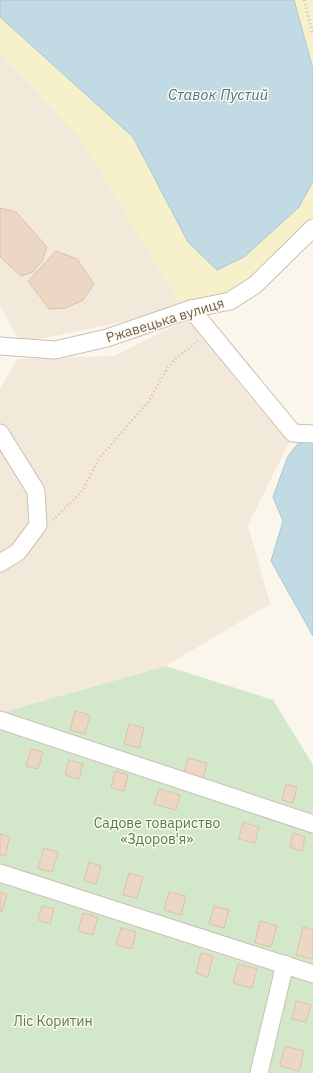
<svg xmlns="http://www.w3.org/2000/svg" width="313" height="1073" font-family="'IBM Plex Sans',sans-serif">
  <rect width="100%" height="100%" fill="#fbf6eb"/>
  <g fill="#f2e9da">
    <polygon points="0,52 81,139 183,309 21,343 0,306"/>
    <polygon points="188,319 255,403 290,441 248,525 270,604 166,666 0,713 0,389 17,359 114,356"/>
  </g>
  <polygon fill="#d3e7ca" points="166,666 273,700 313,765 313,1073 0,1073 0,713"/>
  <g fill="#f6f1ca">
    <polygon points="294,0 313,0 313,69"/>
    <polygon points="0,17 133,137 188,242 244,257 299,207 313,178 313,227 230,301 183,309 81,139 0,52"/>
  </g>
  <g fill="#c1dae3" stroke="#a8c8d3">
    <polygon points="0,0 294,0 313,69 313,181 299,207 244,257 217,270 188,242 133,137 0,17"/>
    <polygon points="301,440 313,443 313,636 271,561 283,521 273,497 288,456"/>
  </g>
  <g fill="#ebd7c4" stroke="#dec2a8">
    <polygon points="0,208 16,212 47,247 42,261 33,272 21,276 0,257"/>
    <polygon points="56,251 77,259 94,284 82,301 65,308 49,309 28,281"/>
    <polygon points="75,711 90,715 85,734 70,730"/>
    <polygon points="129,724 144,728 139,748 124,744"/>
    <polygon points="31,749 43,752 38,769 26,766"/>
    <polygon points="188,758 207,763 203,779 184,774"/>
    <polygon points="69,760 83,764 79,779 65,775"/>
    <polygon points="115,771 128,775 124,791 111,788"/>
    <polygon points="286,784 297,787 293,803 282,800"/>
    <polygon points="159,789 180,795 176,810 154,804"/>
    <polygon points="243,822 259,827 255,843 239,839"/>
    <polygon points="293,833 305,837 302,851 290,847"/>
    <polygon points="0,834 10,837 5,856 0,855"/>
    <polygon points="44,848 58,852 52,872 38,869"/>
    <polygon points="89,862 101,866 96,884 84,881"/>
    <polygon points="129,873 143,877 137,898 123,895"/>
    <polygon points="0,892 7,894 2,912 0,911"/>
    <polygon points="169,892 186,896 181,915 164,910"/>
    <polygon points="42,906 54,909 50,924 38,920"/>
    <polygon points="214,906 229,910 224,928 209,924"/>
    <polygon points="83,913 98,917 93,935 78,931"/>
    <polygon points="260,921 277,926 271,947 255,943"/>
    <polygon points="303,927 313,930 313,959 296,955"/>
    <polygon points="121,928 136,932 132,949 116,945"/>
    <polygon points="201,953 213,956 208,977 196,973"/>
    <polygon points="238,964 257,969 252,988 233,983"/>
    <polygon points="296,1001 311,1005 306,1022 292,1019"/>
    <polygon points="285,1046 304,1051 299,1071 280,1066"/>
  </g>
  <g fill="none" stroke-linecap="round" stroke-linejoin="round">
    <defs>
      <g id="street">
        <polyline points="191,309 293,433 313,434"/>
        <polyline points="0,346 55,350 107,338 191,309 230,301 255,285 313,228"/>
        <polyline points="0,433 36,491 38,525 18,552 0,563"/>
        <polyline points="0,720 313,824"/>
        <polyline points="0,873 313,974"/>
        <polyline points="259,1073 285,964"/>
      </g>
    </defs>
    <use href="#street" stroke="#ccbfb2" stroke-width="19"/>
    <g stroke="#d3bda8" stroke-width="2.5" stroke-dasharray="1 3" stroke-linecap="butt">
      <polyline points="304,0 313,35"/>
      <polyline points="53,520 83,490 98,460 148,402 167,369 175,359 198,341"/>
    </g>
    <use href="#street" stroke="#fff" stroke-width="17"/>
  </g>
  <g text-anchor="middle" stroke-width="3" stroke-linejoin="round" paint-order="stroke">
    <g font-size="14" fill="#736050" stroke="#fdfaf1">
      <text transform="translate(165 320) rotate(-17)" y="5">Ржавецька вулиця</text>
    </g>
    <g font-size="14" fill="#567d4d" stroke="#fdfaf1">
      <text x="157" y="828">Садове товариство<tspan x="157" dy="16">«Здоров'я»</tspan></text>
      <text x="53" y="1026">Ліс Коритин</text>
    </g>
    <g font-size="15" font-style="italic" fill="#4c7584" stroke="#fdfaf1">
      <text x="218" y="100">Ставок Пустий</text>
    </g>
  </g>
</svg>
